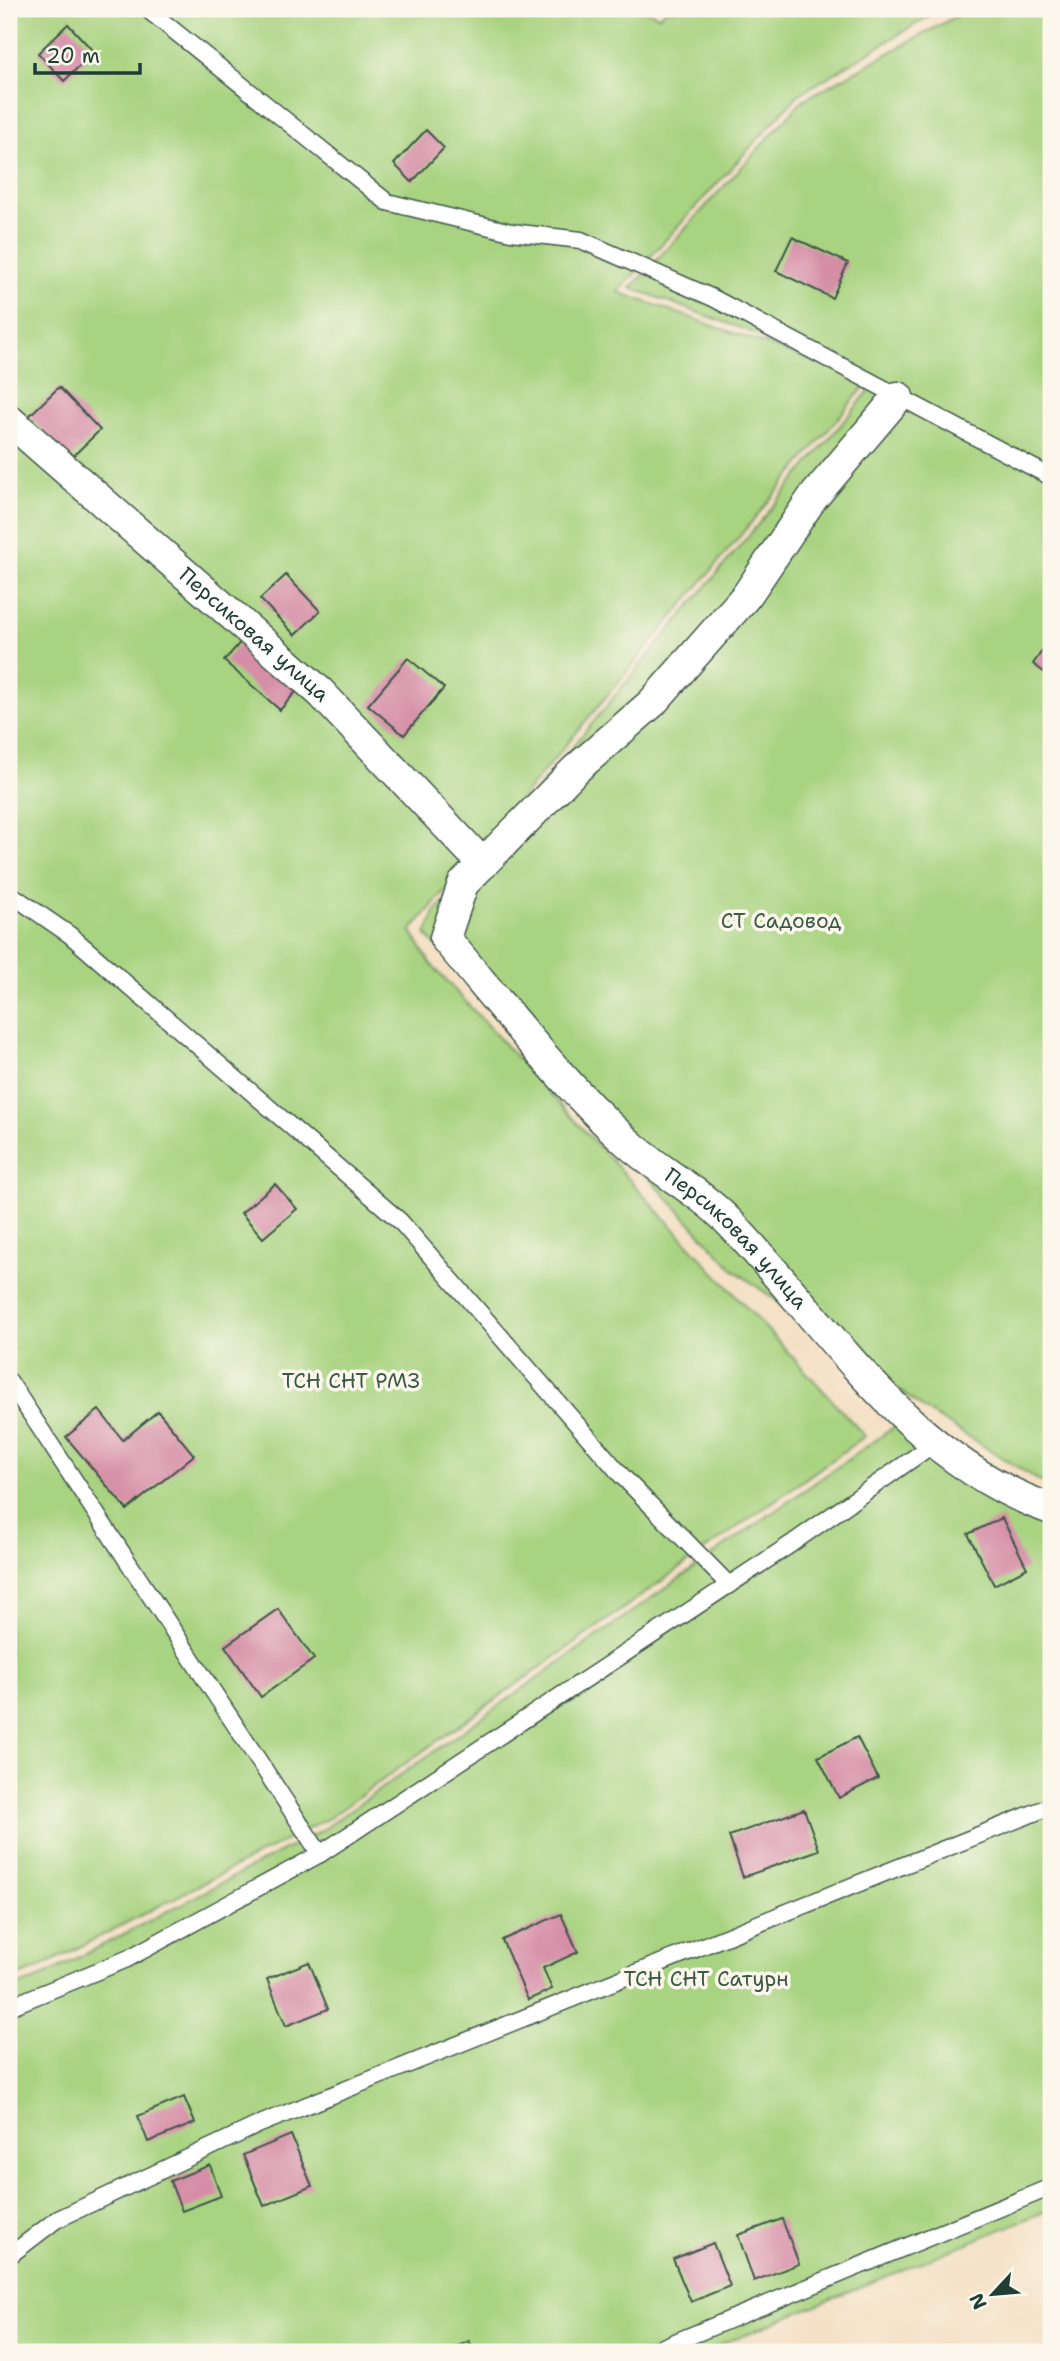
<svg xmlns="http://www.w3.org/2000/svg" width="1060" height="2361" font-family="'Shantell Sans',sans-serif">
  <rect width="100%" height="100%" fill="#fbf7ec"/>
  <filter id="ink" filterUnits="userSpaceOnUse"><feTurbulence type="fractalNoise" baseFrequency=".0143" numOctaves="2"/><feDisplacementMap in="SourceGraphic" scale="14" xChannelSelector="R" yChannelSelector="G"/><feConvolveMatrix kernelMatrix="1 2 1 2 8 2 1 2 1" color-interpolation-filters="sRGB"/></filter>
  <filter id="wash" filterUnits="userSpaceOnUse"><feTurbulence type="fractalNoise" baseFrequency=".00686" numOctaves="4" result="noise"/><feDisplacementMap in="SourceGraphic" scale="28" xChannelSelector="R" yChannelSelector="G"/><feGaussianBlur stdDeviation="1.57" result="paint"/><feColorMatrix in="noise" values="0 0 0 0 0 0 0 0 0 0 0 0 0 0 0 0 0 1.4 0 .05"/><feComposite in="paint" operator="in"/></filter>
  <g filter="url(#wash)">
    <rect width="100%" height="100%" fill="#f4e0c4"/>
    <g fill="#a8d380" stroke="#64885a" stroke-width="2">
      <polygon points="9,9 643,9 659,16 667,9 941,9 798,95 618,292 869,381 411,931 430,963 865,1436 329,1818 35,1970 9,1979"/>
      <polygon points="969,9 1018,9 1051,19 1051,1488 930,1413 733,1269 426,935 435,912 879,379 631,288 803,100"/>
      <polygon points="897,1425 1051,1513 1051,2209 702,2352 9,2352 9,1988 34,1981 321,1831"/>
    </g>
    <g id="blocks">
      <g fill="#d68ea7">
        <polygon points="68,24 94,52 64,81 38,53"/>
        <polygon points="426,130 444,148 412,182 394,164"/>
        <polygon points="792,237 848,263 832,298 776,271"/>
        <polygon points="59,387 100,430 70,459 29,416"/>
        <polygon points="286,575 320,611 295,635 260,599"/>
        <polygon points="1051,638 1051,677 1033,664"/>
        <polygon points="243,639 299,688 280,710 224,661"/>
        <polygon points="408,658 444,688 404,735 368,705"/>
        <polygon points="275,1184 297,1209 263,1238 241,1213"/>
        <polygon points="99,1410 123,1440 158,1411 194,1455 127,1510 66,1437"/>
        <polygon points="1002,1518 1027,1568 994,1585 968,1534"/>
        <polygon points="278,1609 314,1659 261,1697 225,1646"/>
        <polygon points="857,1737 878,1778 839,1798 818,1757"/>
        <polygon points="804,1809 819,1850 743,1877 729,1836"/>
        <polygon points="561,1914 578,1952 543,1968 552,1989 528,2000 502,1940"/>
        <polygon points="309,1962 328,2009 286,2026 267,1979"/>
        <polygon points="184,2097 195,2123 148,2142 138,2116"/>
        <polygon points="291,2135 312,2186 264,2206 243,2155"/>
        <polygon points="210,2165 221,2196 182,2211 170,2181"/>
        <polygon points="782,2219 799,2264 754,2281 738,2235"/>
        <polygon points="713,2243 730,2286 691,2302 673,2259"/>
        <polygon points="469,2341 474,2352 445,2352"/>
      </g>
    </g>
  </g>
  <g filter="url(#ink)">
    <use href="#blocks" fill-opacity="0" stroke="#3f554a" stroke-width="2"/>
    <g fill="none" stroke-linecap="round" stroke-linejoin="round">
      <defs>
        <g id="service">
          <polyline points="147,9 387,202 511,232 581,240 713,298 1051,477"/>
          <polyline points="9,893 70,935 400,1221 622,1476 729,1585"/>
          <polyline points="9,1381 320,1854"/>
          <polyline points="9,2007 127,1959 320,1854 791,1544 935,1443"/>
          <polyline points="9,2256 56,2220 260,2124 1051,1806"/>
          <polyline points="651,2352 1051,2187"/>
        </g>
        <g id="minor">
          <path id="s1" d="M 898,397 L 811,500 L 747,595 L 652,703 L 575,770 L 463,884 L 445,938 C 503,1007 560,1082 628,1143 C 659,1171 699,1191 728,1221 C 828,1324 909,1461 1051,1509"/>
          <path id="s2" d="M 9,420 L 320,692 L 483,864"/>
        </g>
      </defs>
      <use href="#service" stroke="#3f554a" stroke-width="19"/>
      <use href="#minor" stroke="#3f554a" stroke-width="33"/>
      <use href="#service" stroke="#fff" stroke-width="16"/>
      <use href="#minor" stroke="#fff" stroke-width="30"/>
    </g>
  </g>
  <g text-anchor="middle" stroke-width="7" stroke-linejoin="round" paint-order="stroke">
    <g font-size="21" fill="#1f3d34" stroke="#fbf7ec">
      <text dy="7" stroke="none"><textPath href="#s2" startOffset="326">Персиковая улица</textPath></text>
      <text dy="7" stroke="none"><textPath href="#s1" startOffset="1132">Персиковая улица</textPath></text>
    </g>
    <g font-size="21" fill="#3a5b43" stroke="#fbf7ec">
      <text x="781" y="928">СТ Садовод</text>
      <text x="351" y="1388">ТСН СНТ РМЗ</text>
      <text x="706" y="1986">ТСН СНТ Сатурн</text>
    </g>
  </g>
  <rect width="1060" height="2361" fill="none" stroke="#fbf7ec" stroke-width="35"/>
  <g transform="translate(993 2294) rotate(244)" stroke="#fbf7ec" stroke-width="5" paint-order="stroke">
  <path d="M0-5L12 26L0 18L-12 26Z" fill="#1f3d34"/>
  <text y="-10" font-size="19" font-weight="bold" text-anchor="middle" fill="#1f3d34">N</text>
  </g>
  <path d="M35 63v10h105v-10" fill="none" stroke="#1f3d34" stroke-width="3.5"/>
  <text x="46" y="63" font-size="21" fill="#1f3d34" stroke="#fbf7ec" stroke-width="5" paint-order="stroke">20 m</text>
</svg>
